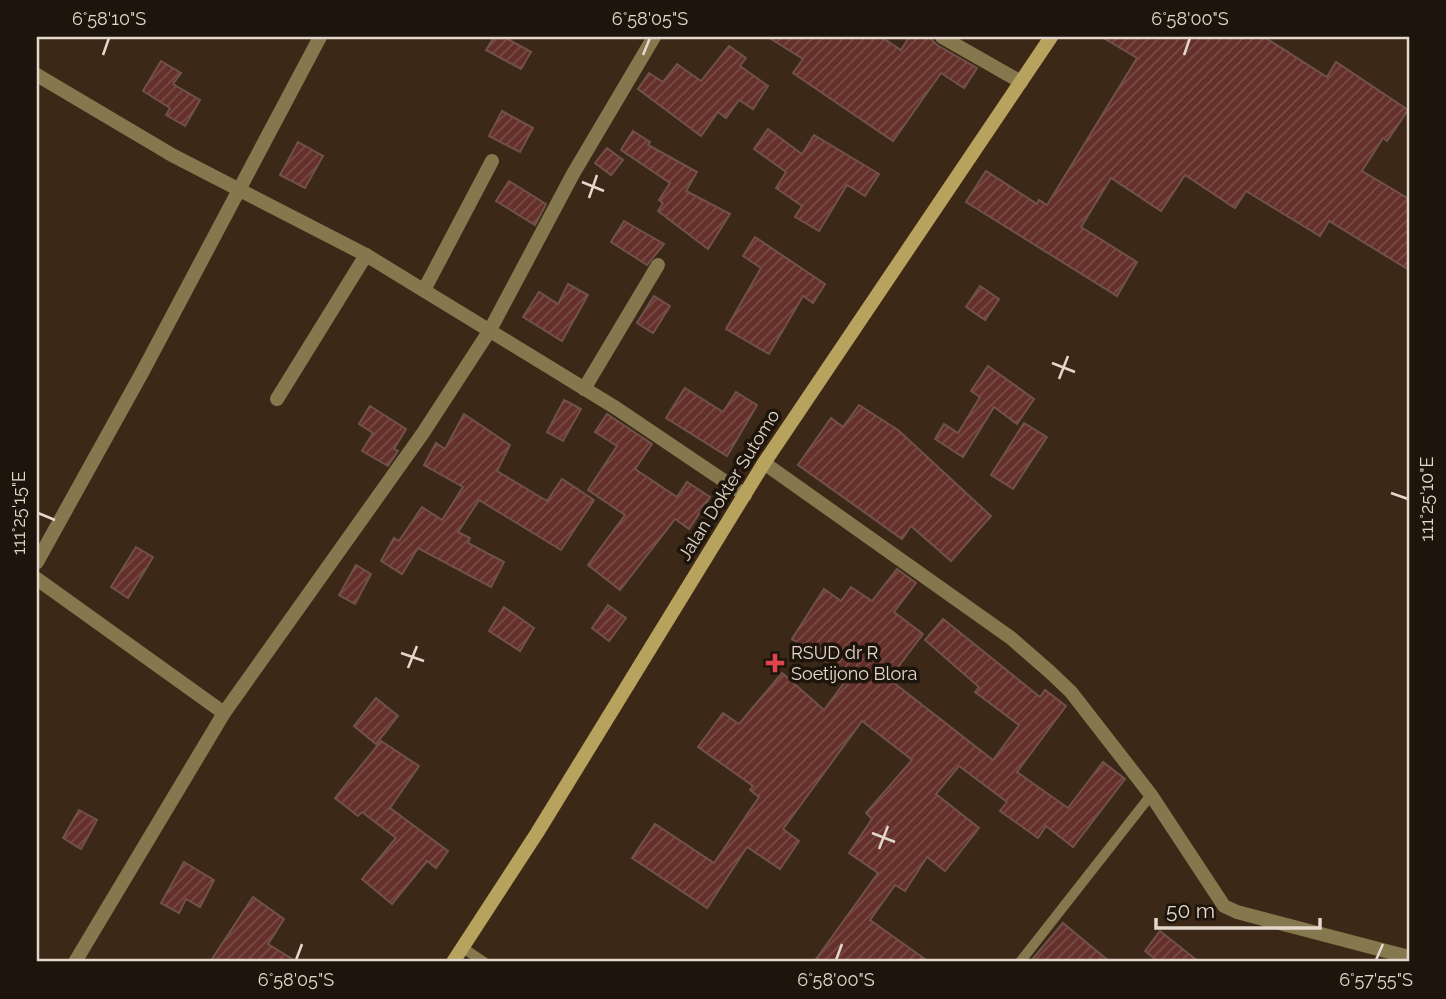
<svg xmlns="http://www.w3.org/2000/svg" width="1446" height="999" font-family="Raleway,sans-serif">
  <defs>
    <pattern id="building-hatch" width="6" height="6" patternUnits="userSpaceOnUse" patternTransform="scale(1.75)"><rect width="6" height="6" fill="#643029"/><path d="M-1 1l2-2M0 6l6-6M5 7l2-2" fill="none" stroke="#7a4d47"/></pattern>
  </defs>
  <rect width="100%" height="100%" fill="#3c2816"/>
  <g fill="url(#building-hatch)" stroke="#70514c" stroke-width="2">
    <polygon points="494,37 504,37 531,52 521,69 486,50"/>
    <polygon points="768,37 881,37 901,50 909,37 929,37 937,45 977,68 964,88 941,73 893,141 793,73 803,59"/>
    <polygon points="1102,37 1264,37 1327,77 1336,62 1408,110 1387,141 1383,138 1362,171 1409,199 1409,270 1329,221 1320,236 1246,191 1235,208 1185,175 1161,211 1111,178 1081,227 1137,262 1117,296 966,202 986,171 1037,204 1039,200 1047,205 1137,58"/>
    <polygon points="729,46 746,58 740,66 768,86 753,109 739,100 726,118 718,112 701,136 638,89 649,73 663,82 677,64 701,81"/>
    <polygon points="161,61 181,73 173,84 200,100 185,126 166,115 170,108 143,91"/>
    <polygon points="502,111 533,128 520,152 489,136"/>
    <polygon points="768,129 802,154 814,135 879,174 865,196 847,185 819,231 795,217 802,206 776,188 786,172 754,149"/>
    <polygon points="633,131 650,142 648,145 697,172 686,191 730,214 708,249 658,211 663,203 659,200 670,183 621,150"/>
    <polygon points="298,142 323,156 305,188 280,175"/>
    <polygon points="607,148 623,160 611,175 595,163"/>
    <polygon points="509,181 546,204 535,225 496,201"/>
    <polygon points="624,221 664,244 647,265 611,242"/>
    <polygon points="755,237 825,284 813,303 803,296 769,354 726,329 761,268 743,256"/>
    <polygon points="568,284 588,295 562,341 523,317 539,292 558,304"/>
    <polygon points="980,286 999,299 985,320 966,307"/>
    <polygon points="654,296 670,306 653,333 637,323"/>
    <polygon points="988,366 1034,399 1017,424 994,407 963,457 935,439 944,424 958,433 980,397 971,391"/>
    <polygon points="685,388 723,412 736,392 757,405 727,456 666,418"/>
    <polygon points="564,400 581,409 563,441 547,432"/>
    <polygon points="859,405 898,430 991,516 951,561 911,526 902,539 798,465 831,418 843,427"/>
    <polygon points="370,406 406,429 394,449 398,451 388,466 362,451 373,433 359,424"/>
    <polygon points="464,414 510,445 497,471 547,501 562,479 594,500 561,550 479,500 458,532 470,538 468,543 504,562 491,587 418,548 402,574 381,561 394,538 399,541 422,507 442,520 463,487 424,465 436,443 445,449"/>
    <polygon points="607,414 652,444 635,469 677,497 687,482 710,497 689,529 675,519 620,590 588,565 625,515 588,490 617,446 595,432"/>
    <polygon points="1024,423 1047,437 1013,489 991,475"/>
    <polygon points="136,547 153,557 128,598 111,587"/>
    <polygon points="356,565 371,574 355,604 339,595"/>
    <polygon points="897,569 916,583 894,612 923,634 889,679 993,760 1019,725 975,692 979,687 925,640 943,619 1040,697 1045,690 1066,706 1017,772 1068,808 1103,762 1125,779 1073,847 1046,826 1038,838 1000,811 1007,802 959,766 936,794 979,828 945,871 927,857 905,891 895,885 870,920 929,962 814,962 878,873 849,853 872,819 866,813 912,760 862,721 783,829 799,841 780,869 747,847 707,908 632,858 655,824 714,863 759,797 750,790 753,786 698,747 723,713 739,724 782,673 824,710 849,676 792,639 824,589 841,601 851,587 872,601"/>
    <polygon points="608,605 626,618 609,641 592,628"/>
    <polygon points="504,607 534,628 520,651 489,631"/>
    <polygon points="376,698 398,716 376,744 354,726"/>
    <polygon points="381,741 419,766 390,808 448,851 436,868 427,861 392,904 362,879 396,838 362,812 358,816 335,798"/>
    <polygon points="79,810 97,820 81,849 63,838"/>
    <polygon points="184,862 214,880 200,907 186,899 179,913 161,903"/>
    <polygon points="253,897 284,919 268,944 297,962 210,962"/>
    <polygon points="1063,923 1110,962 1030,962"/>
    <polygon points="1160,931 1199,962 1159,962 1145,951"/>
  </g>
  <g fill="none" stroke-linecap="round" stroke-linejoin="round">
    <g stroke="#85784e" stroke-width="10">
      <polyline points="463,948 484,962"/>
      <polyline points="1020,962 1151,795"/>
    </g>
    <g stroke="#85784e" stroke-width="14">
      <polyline points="942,37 1021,82"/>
      <polyline points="37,75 172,155 366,255 616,408 745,495"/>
      <polyline points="424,290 492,161"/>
      <polyline points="584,389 658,265"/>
      <polyline points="277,399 366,255"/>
      <polyline points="764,463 1011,638 1050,672 1071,692 1151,795 1224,906 1237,912 1409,957"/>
      <polyline points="37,579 224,713"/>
      <polyline points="75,962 224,713 423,433 490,330 573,174 654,37"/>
    </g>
    <polyline stroke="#85784e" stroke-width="14" points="37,562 143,371 320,37"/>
    <polyline stroke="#b7a35d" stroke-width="14" points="453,962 537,833 764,463 1051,37"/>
  </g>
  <path fill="none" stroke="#e4d7cc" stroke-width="2.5" d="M 103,55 L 109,38M 643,55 L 650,38M 1184,55 L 1190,38M 582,182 L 604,191M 589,198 L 597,175M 1052,363 L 1075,372M 1059,379 L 1068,356M 1391,493 L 1408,499M 38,513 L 55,520M 401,653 L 424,661M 408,668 L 417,646M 872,833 L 895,842M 879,849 L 888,826M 296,960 L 302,944M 836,960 L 842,944M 1376,960 L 1383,944"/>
  <path fill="#e0444e" stroke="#1d140c" stroke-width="2.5" d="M771.5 652.5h7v7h7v7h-7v7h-7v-7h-7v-7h7z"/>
  <g text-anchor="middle" stroke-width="7" stroke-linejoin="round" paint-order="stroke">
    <g font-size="18" fill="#e4d7cc" stroke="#1d140c">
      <text transform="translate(729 485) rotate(-58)" y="6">Jalan Dokter Sutomo</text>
    </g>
    <g font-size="18" fill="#e4d7cc" stroke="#1d140c" text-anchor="start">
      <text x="791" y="659">RSUD dr R<tspan x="791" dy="21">Soetijono Blora</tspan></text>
    </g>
  </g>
  <rect width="1446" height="999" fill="none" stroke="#1d140c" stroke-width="77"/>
  <path d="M1156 918v10h164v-10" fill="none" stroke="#e4d7cc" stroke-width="3.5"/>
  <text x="1166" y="918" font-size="21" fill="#e4d7cc" stroke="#1d140c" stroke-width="5" paint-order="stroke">50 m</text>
  <rect x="38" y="38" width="1370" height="922" fill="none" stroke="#e4d7cc" stroke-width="2.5"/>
  <g font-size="18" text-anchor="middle" fill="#e4d7cc">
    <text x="109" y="25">6°58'10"S</text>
    <text x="650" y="25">6°58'05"S</text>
    <text x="1190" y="25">6°58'00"S</text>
    <text transform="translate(1427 499) rotate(-90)" y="6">111°25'10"E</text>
    <text transform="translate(19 513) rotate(-90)" y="6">111°25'15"E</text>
    <text x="296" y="986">6°58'05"S</text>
    <text x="836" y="986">6°58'00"S</text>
    <text x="1376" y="986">6°57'55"S</text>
  </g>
</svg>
